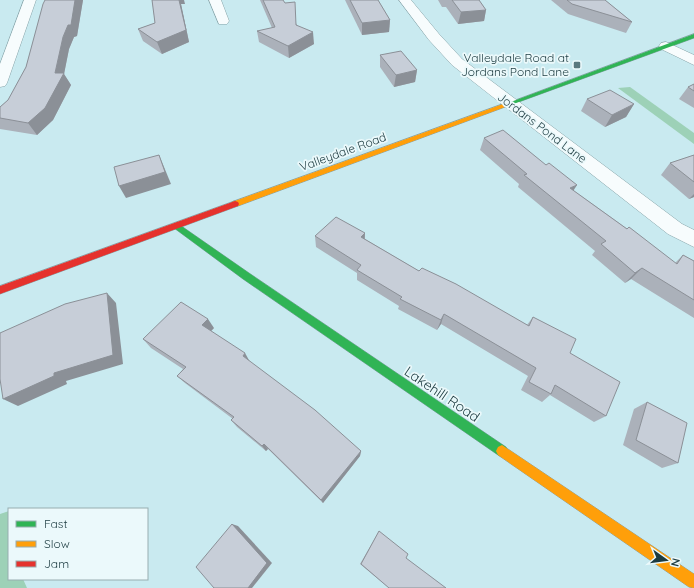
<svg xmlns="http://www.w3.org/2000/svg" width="694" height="588" font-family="Quicksand,sans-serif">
  <rect width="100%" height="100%" fill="#c9eaf0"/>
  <g fill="#9dd1b7">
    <polygon points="630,87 694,133 694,144 618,88"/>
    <polygon points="9,511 9,579 23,579 27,588 0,588 0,514"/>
  </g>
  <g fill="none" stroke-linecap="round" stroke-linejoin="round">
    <defs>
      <g id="street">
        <polygon points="24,0 36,0 7,83 5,86 0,87 0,64"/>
        <polygon points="209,0 221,0 229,21 227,24 219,24"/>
        <polygon points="399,0 411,0 439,34 462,59 682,224 694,230 694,247 668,234 452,65 429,40"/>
        <polygon points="666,42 694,55 694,65 661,49 659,46 661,43"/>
      </g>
      <g id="fast">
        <polygon points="694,34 694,38 505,107 500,106"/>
        <polygon points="177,223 249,273 506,447 508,451 506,455 502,457 498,455 243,279 174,228 173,226"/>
      </g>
      <g id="slow">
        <polygon points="503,104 506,106 505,107 238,206 232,206 231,204 232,202"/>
        <polygon points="502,445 694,574 694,588 689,587 498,455 496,451 498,447"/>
      </g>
      <polygon id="jam" points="235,201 238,202 239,204 238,206 0,294 0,286"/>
    </defs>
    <use href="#street" stroke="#85a2a7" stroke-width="1"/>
    <use href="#fast" stroke="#85a2a7" stroke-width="1"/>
    <use href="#slow" stroke="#85a2a7" stroke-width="1"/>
    <use href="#jam" stroke="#85a2a7" stroke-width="1"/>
    <use href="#street" fill="#f7fcfd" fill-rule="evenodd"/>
    <use href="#fast" fill="#30b455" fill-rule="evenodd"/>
    <use href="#slow" fill="#ff9f0a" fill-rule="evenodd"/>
    <use href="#jam" fill="#e5322d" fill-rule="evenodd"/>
  </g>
  <g fill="#abb1ba">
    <polygon points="45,0 83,0 77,36 74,37 69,49 64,74 71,85 53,120 37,135 0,129 0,107 8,100 26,67"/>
    <polygon points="152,0 185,4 181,4 189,42 162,54 143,41 138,29 155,23"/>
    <polygon points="260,0 283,0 297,25 314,44 289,58 259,42 257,31 272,28"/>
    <polygon points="345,0 378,0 390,20 389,32 362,35"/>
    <polygon points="438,0 479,0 486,10 484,21 458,24 446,7 442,7"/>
    <polygon points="551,0 605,0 632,22 626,33 568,14"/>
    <polygon points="380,55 417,70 415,82 394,87 380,67"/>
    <polygon points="694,84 694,108 679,99 688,87"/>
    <polygon points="587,99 634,104 626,117 605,127 581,111"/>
    <polygon points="484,138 573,190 675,263 683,255 694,261 694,318 631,279 625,283 592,255 595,251 518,187 519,184 480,150"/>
    <polygon points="694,155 694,197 689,199 661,175 670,163"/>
    <polygon points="365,233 365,239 419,271 527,325 533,317 570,353 606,416 594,422 550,395 542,402 521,390 528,376 441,324 437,330 398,309 399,306 357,280 357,273 316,247 315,236"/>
    <polygon points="214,328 211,331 361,451 360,456 323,503 268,449 266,451 237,427 231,420 233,419 185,383 177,376 183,369 151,348 143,339"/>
    <polygon points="647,402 678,463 662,468 623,445 634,409"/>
    <polygon points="379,531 389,588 360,564 378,533"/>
  </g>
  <g fill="#8b9097">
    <polygon points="75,0 83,0 77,36 74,37 69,49 64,74 71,85 53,120 37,135 28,123 55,73 63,37 68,25"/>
    <polygon points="179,0 184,0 185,4 181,4 189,42 162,54 157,42"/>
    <polygon points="486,10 484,21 458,24 461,12"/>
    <polygon points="390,20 389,32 362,35 362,23"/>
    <polygon points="313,32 314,44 289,58 288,46"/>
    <polygon points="417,70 415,82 394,87 396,75"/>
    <polygon points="634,104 626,117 605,127 612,115"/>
    <polygon points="159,155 164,167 171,184 126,198 119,186"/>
    <polygon points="577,185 570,196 570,188"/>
    <polygon points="694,194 694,197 689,199"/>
    <polygon points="365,233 364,245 361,237"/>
    <polygon points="642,268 631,279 625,283 635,273"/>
    <polygon points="107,293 116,303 123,364 66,381 67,384 18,406 3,399"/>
    <polygon points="444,314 441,324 437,330 441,320"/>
    <polygon points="208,319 214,328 208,334 202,325"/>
    <polygon points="245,353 250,362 243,356"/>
    <polygon points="264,444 268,449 266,451 262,446"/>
    <polygon points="361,451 360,456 323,503 321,500"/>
    <polygon points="232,524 238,526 272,563 252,588 248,588"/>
  </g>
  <g fill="#c7ced8" stroke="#8b9097">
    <polygon points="45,0 75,0 71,25 68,25 63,37 55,73 64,73 45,108 28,123 0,118 0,107 8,100 26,67 43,4"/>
    <polygon points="152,0 179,0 186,30 157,42 138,29 155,23"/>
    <polygon points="263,0 283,0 285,3 295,2 296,25 313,32 288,46 257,31 275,27"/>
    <polygon points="350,0 378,0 390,20 362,23"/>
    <polygon points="452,0 479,0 486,10 461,12"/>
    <polygon points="567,0 605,0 632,22 572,4"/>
    <polygon points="401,51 417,70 396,75 380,55"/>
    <polygon points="694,84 694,91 688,87"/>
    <polygon points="610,90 634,104 612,115 587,99"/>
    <polygon points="503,130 546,165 549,163 577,185 570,188 627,229 629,227 677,264 683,255 694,261 694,300 642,268 635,273 601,244 606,241 524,175 527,174 484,138"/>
    <polygon points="159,155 165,172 119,186 114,167"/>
    <polygon points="694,155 694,182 670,163"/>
    <polygon points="336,217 365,233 361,237 419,271 422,268 456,284 529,326 533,317 576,339 570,353 620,382 606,416 555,385 551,394 529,382 536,368 444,314 441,320 400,299 402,297 357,270 361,265 315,236"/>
    <polygon points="107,293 113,355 54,373 54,376 3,399 0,379 0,333 65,304"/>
    <polygon points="181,302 208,319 202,325 245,353 243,356 315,410 361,451 321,500 264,444 262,446 231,420 234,417 177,376 186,367 143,339"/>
    <polygon points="647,402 687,423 678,463 636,440"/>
    <polygon points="232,524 267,563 248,588 214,588 196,567"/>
    <polygon points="379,531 408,554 406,558 446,588 389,588 361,564"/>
  </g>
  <rect fill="#59787e" stroke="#ebf9fb" stroke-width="1.5" x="573" y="61" width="8" height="8" rx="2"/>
  <g text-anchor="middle" stroke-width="3.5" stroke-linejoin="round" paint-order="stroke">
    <g font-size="12" fill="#1c3b40" stroke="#ebf9fb" text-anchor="end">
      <text x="569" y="62">Valleydale Road at<tspan x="569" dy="14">Jordans Pond Lane</tspan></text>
    </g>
    <g font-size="12" fill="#1c3b40" stroke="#ebf9fb">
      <text transform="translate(542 128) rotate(37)" y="4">Jordans Pond Lane</text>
      <text transform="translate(343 152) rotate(-20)" y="4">Valleydale Road</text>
    </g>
    <g font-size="14" fill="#1c3b40" stroke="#ebf9fb">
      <text transform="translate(442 394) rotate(34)" y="5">Lakehill Road</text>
    </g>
  </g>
  <rect x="8" y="508" width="140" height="72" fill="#ebf9fb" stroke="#98adb0"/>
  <rect x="16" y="521" width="20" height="6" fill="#30b455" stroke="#98adb0"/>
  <text x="44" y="528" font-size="12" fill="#1c3b40">Fast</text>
  <rect x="16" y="541" width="20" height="6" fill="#ff9f0a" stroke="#98adb0"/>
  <text x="44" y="548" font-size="12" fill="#1c3b40">Slow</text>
  <rect x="16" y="561" width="20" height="6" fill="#e5322d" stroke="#98adb0"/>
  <text x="44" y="568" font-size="12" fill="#1c3b40">Jam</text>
  <g transform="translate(666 560) rotate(104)" stroke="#ebf9fb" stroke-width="3" paint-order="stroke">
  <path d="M0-3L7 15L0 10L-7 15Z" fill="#1c3b40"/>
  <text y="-6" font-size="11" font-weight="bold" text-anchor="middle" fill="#1c3b40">N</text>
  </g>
</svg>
